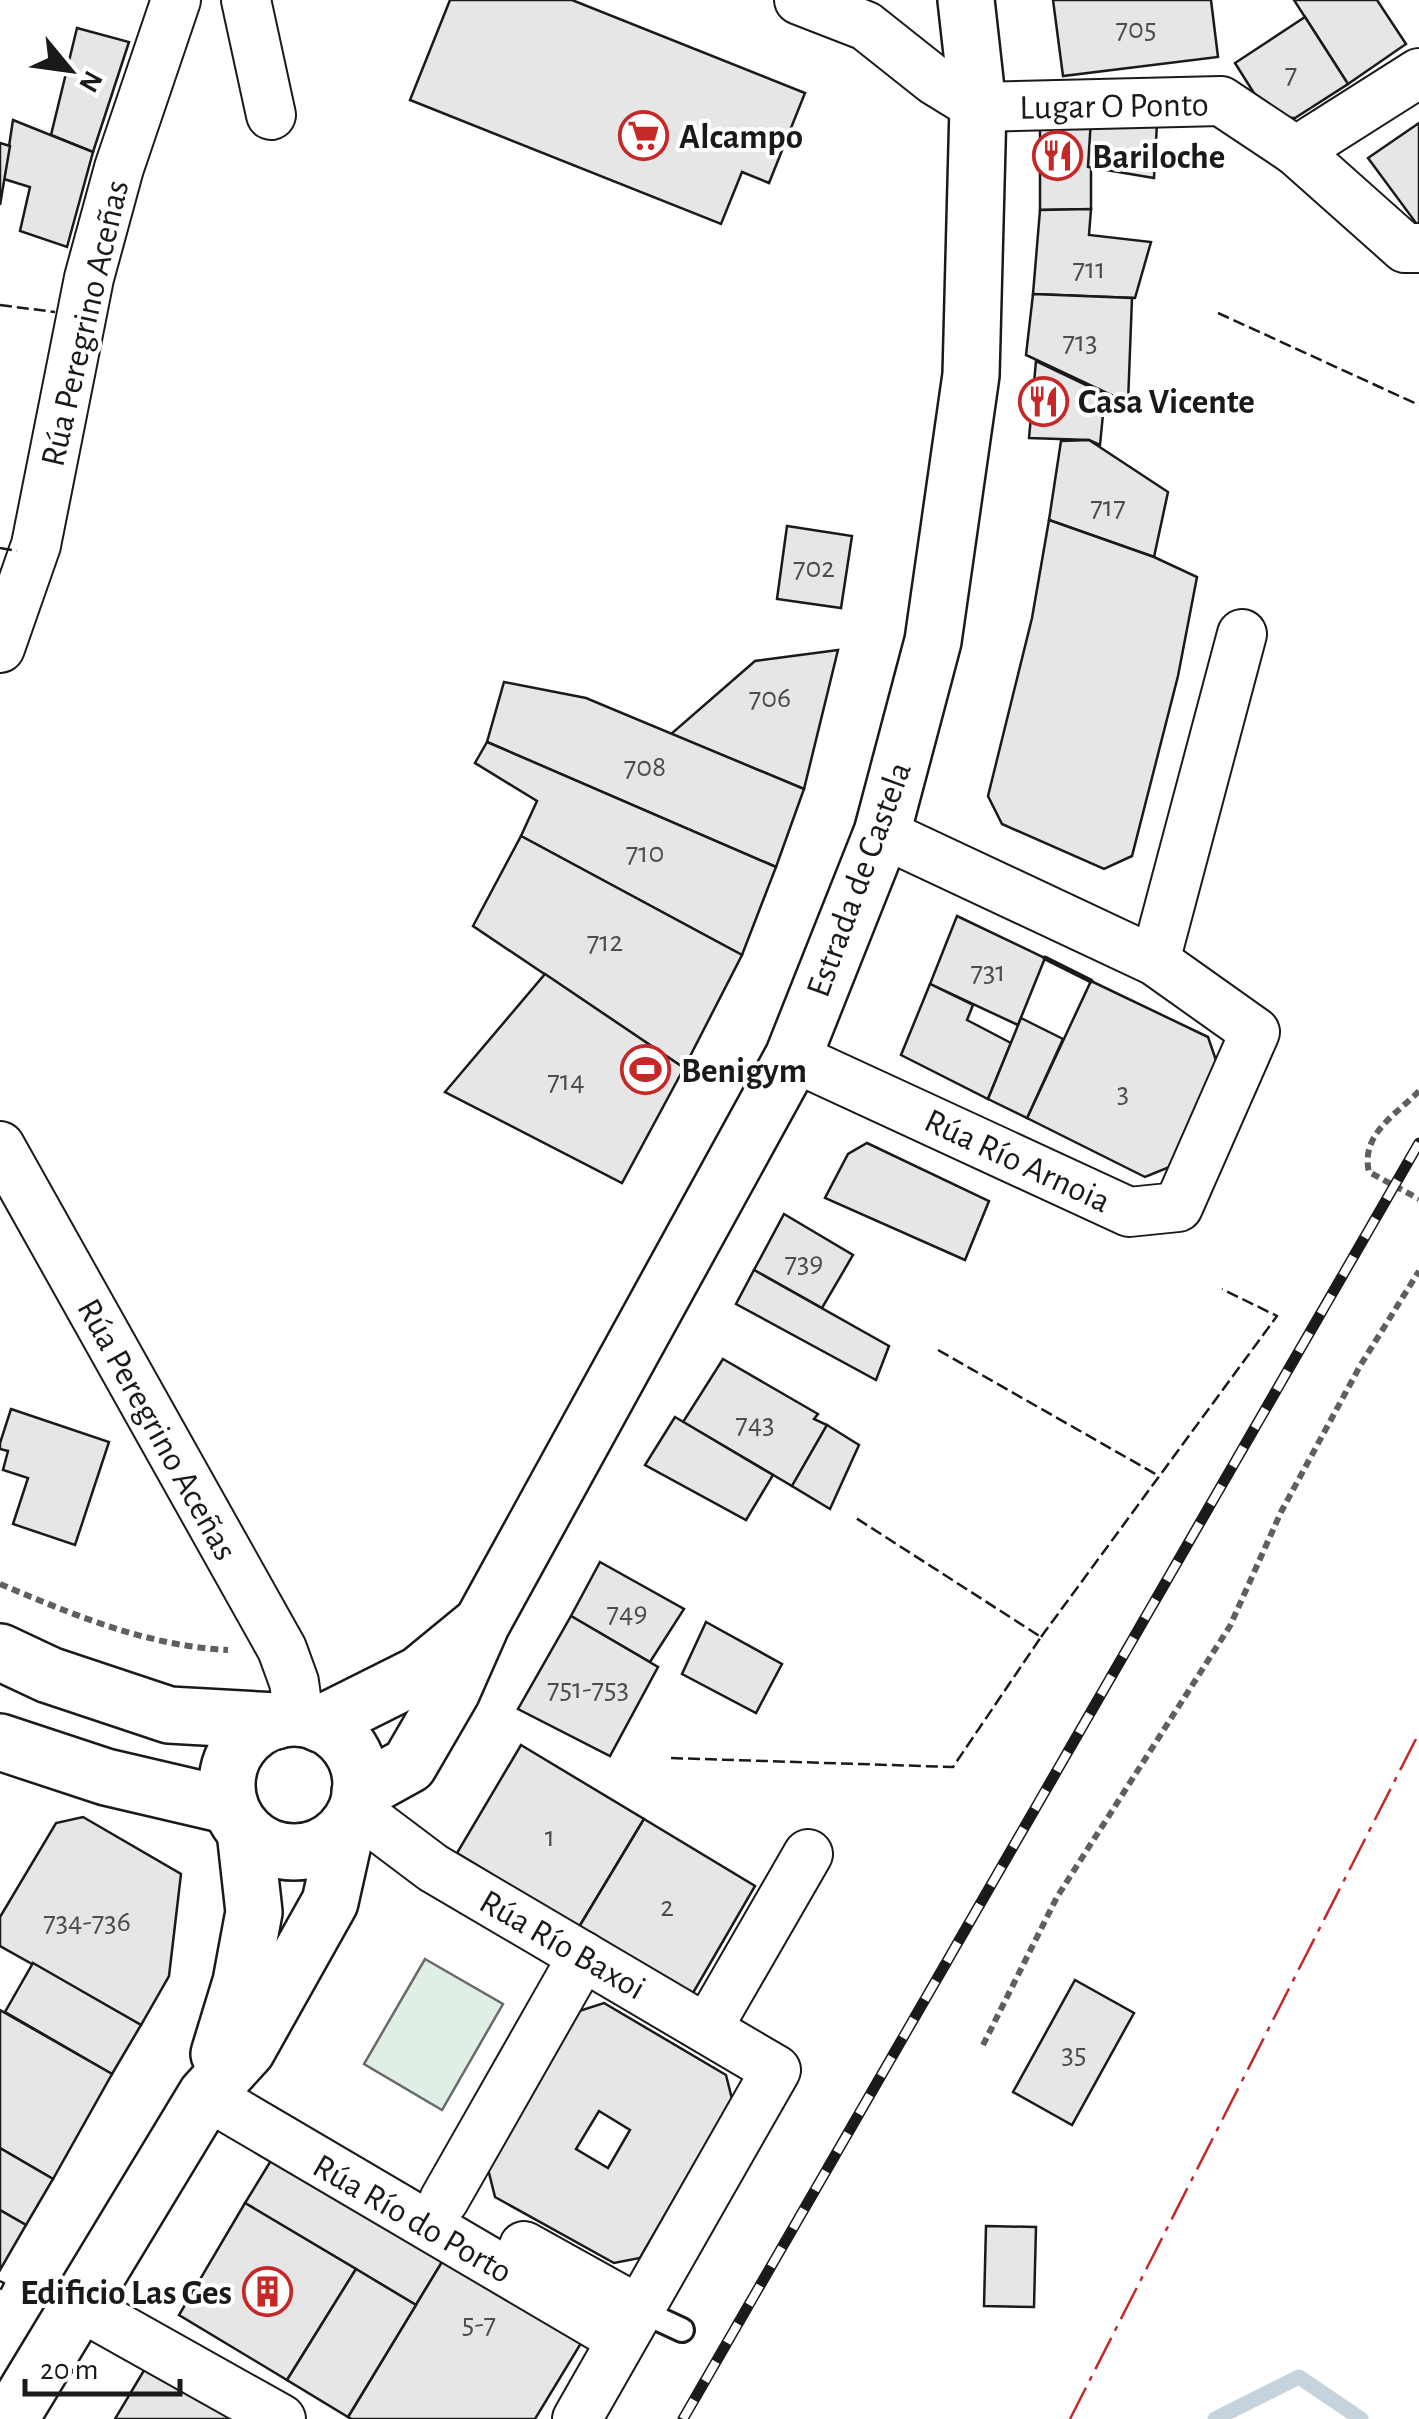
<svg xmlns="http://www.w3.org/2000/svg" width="1419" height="2419" font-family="'Alegreya Sans',sans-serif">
  <rect width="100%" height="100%" fill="#fff"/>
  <polygon fill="#e0efe3" stroke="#6a6a6a" stroke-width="2.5" points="425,1959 503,2004 442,2110 364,2064"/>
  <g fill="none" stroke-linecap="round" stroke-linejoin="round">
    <polyline stroke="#c6d2dc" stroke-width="15" points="1215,2419 1299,2377 1361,2419"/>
  </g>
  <g fill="#e6e6e6" stroke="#1a1a1a" stroke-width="2.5" fill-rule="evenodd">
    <polygon points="450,0 572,0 805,93 769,183 742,172 721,224 410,100"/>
    <polygon points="1053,0 1211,0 1218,57 1063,76"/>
    <polygon points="1294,0 1377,0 1406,44 1348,84"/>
    <polygon points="1305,17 1348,84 1295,118 1269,117 1235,63"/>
    <polygon points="77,28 129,42 93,152 51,135"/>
    <polygon points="1091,119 1091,209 1040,210 1040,120"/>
    <polygon points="1091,119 1157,123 1154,178 1088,167"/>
    <polygon points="13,120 93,152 67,247 20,231 30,187 4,179"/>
    <polygon points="1419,123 1419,227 1368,158"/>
    <polygon points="0,143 10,146 0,205"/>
    <polygon points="1091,209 1089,235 1151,242 1135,298 1033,294 1040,210"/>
    <polygon points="1033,294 1132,298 1128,403 1026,355"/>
    <polygon points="1036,361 1105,394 1100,445 1089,440 1029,438"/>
    <polygon points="1089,440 1168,492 1154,557 1049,520 1061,441"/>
    <polygon points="1049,520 1154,557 1197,577 1178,676 1132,856 1104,869 1002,824 988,796 1032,618"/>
    <polygon points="787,526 852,536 841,608 777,599"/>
    <polygon points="838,650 804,789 671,734 755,661"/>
    <polygon points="504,682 586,698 804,789 776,867 487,742"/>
    <polygon points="487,742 776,867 742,955 521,836 537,801 475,763"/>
    <polygon points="521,836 742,955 684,1068 473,926"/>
    <polygon points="957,916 1045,958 1018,1025 930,984"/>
    <polygon points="545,974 684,1068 622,1183 445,1092"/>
    <polygon points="1091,981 1208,1037 1218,1066 1172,1166 1145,1177 1027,1118"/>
    <polygon points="930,984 973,1005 967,1020 1011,1043 988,1099 901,1055"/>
    <polygon points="1021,1018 1063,1039 1027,1118 988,1099"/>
    <polygon points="867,1143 989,1201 965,1260 825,1198 848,1154"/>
    <polygon points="784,1214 853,1255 822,1308 754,1270"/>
    <polygon points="754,1270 889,1346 876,1380 736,1304"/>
    <polygon points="723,1359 818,1414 814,1419 827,1425 792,1486 683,1422"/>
    <polygon points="11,1409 109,1442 75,1545 13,1524 28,1478 3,1470 8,1451 0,1449 0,1443"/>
    <polygon points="675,1417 773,1475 746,1520 645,1465"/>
    <polygon points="827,1425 859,1445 830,1509 792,1486"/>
    <polygon points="600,1562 684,1609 650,1662 571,1616"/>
    <polygon points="571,1616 658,1667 610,1756 518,1709"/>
    <polygon points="706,1622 782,1664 756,1713 682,1674"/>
    <polygon points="521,1745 644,1819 579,1927 457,1853"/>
    <polygon points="83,1817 181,1874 169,1976 141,2025 0,1946 0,1917 56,1823"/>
    <polygon points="644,1819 755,1886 693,1993 579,1927"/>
    <polygon points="33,1963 141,2025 112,2074 5,2012"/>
    <polygon points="1075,1980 1134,2013 1072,2125 1013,2092"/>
    <path d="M 604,2003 L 726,2075 L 732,2099 L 640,2258 L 614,2263 L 495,2197 L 488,2169 L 579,2011 ZM 599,2111 L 630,2130 L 608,2168 L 576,2149 Z"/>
    <polygon points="0,2010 112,2074 53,2179 0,2148"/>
    <polygon points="0,2148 53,2179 26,2225 0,2210"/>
    <polygon points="275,2154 445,2257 416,2305 245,2203"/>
    <polygon points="245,2203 356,2269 287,2380 179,2315"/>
    <polygon points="0,2210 26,2225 0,2270"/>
    <polygon points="986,2226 1036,2227 1034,2307 984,2306"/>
    <polygon points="445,2257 583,2340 535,2419 352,2419 348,2417"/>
    <polygon points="356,2269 416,2305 348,2417 287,2380"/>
    <polygon points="146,2367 234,2419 115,2419"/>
  </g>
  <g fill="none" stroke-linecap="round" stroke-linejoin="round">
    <defs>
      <polyline id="service" points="639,2310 682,2330"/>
      <g id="minor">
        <polyline points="246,0 271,115"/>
        <polyline points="799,0 866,26 934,80 978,107 1221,101 1296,151 1419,73"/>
        <polyline points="1296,151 1405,248 1419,248"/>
        <polyline points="0,648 36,545 89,278 119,168 176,0"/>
        <polyline points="1155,961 1242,634"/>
        <polyline points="793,1057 1129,1212 1178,1207 1255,1032 1155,961 882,833"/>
        <polyline points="0,1146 282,1649 294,1682 299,1718"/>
        <polyline points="356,1810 433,1868 776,2070 577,2419"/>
        <polyline points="707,2029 808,1854"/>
        <polyline points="206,2095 621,2339"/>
        <polyline points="444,2200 583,1956"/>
        <polyline points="524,2246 639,2310"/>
        <polyline points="78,2305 281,2419"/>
      </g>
      <g id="primary">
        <circle cx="294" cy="1785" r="67"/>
        <polyline points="320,1724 420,1674 476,1628"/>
        <polyline points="360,1792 409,1765 452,1691 482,1623 793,1057 882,833 933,641 971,375 978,107 966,0"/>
        <polyline points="219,2054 241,1982 254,1912 245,1831"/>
        <polyline points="10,2419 206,2095 247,2050 330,1902 347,1826"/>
      </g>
      <g id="trunk">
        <polyline points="0,1652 49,1675 169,1715 276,1721"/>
        <polyline points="0,1742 106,1777 230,1806"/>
      </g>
    </defs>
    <use href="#service" stroke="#1a1a1a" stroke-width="28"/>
    <use href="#minor" stroke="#1a1a1a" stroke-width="52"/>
    <use href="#primary" stroke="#1a1a1a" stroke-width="60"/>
    <use href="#trunk" stroke="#1a1a1a" stroke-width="60"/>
    <g stroke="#5f5f5f" stroke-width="6" stroke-dasharray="8 5" stroke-linecap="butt">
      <path d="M 1419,1091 C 1397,1114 1360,1134 1369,1172 L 1419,1199"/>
      <path d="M 0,1584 C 74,1615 147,1646 228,1650"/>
      <polyline points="983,2045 1057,1897 1230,1626 1281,1512 1360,1366 1419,1271"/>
    </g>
    <use href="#service" stroke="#fff" stroke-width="22"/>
    <use href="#minor" stroke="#fff" stroke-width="48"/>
    <use href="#primary" stroke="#fff" stroke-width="55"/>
    <use href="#trunk" stroke="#fff" stroke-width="55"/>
    <defs>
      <polyline id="rail" points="683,2419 1419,1143"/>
    </defs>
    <use href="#rail" stroke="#1a1a1a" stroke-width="11"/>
    <use href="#rail" stroke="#fff" stroke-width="8" stroke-dasharray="22" stroke-linecap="butt"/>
    <g stroke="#1a1a1a" stroke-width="2.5" stroke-dasharray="12 5" stroke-linecap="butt">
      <polyline points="0,305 55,312"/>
      <polyline points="1218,313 1419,405"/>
      <polyline points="0,548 17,551"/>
      <polyline points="938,1350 1159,1476"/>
      <polyline points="1041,1637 1277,1316 1222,1289"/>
      <polyline points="671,1758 953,1767 1041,1637 856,1518"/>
      <polyline points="0,2281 4,2283 0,2291"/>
    </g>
    <polyline stroke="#1a1a1a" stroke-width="5" points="1045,958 1091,981"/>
    <polyline stroke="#c62828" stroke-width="2.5" stroke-dasharray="35 8 5 8" stroke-linecap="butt" points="1070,2419 1419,1733"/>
  </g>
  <defs>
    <symbol id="supermarket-ring" viewBox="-11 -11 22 22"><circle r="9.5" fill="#fff" stroke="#c62828" stroke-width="1.5"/><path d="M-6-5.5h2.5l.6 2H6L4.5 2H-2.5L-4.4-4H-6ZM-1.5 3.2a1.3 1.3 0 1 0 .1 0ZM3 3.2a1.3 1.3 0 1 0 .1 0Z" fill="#c62828"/></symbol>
    <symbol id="restaurant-ring" viewBox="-11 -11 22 22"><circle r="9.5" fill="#fff" stroke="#c62828" stroke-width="1.5"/><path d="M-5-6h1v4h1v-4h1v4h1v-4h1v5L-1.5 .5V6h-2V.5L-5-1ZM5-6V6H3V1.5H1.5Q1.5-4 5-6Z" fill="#c62828"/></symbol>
    <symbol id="stadium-ring" viewBox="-11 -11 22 22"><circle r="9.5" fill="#fff" stroke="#c62828" stroke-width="1.5"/><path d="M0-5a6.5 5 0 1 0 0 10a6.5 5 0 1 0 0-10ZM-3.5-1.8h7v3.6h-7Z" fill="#c62828"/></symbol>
    <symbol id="building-ring" viewBox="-11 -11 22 22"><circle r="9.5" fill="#fff" stroke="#c62828" stroke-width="1.5"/><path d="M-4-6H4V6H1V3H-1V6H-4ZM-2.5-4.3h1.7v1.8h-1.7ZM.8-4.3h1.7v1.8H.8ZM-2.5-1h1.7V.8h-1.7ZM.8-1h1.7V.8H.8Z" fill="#c62828"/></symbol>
  </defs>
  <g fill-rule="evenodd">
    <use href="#supermarket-ring" x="616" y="108" width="55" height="55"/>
    <use href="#restaurant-ring" x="1030" y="128" width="55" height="55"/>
    <use href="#restaurant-ring" x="1016" y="374" width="55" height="55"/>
    <use href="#stadium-ring" x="618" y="1042" width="55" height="55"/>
    <use href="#building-ring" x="240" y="2264" width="55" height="55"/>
  </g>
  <g text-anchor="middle" stroke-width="8" stroke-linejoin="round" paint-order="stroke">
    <g font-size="30" fill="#4d4d4d">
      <text x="1136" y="38">705</text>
      <text x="1291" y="83">7</text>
      <text x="1089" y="278">711</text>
      <text x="1080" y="351">713</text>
      <text x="1108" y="516">717</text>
      <text x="814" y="577">702</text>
      <text x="770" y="707">706</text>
      <text x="645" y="776">708</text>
      <text x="645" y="862">710</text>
      <text x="605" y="951">712</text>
      <text x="988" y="981">731</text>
      <text x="566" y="1090">714</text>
      <text x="1123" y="1102">3</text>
      <text x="804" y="1272">739</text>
      <text x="755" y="1433">743</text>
      <text x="627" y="1622">749</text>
      <text x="588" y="1698">751-753</text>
      <text x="550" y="1846">1</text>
      <text x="667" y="1916">2</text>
      <text x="87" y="1931">734-736</text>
      <text x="1074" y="2063">35</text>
      <text x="479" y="2333">5-7</text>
    </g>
    <g font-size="35" fill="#1a1a1a" stroke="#fff">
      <text transform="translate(1114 105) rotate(-1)" y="12">Lugar O Ponto</text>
      <text transform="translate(84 323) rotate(-77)" y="12">Rúa Peregrino Aceñas</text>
      <text transform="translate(858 879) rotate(-70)" y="12">Estrada de Castela</text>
      <text transform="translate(1018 1160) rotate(25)" y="12">Rúa Río Arnoia</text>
      <text transform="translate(158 1429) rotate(61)" y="12">Rúa Peregrino Aceñas</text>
      <text transform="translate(563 1944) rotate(30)" y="12">Rúa Río Baxoi</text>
      <text transform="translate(413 2218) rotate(30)" y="12">Rúa Río do Porto</text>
    </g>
    <g font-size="35" font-weight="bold" fill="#1a1a1a" stroke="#fff" text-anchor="start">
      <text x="679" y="148">Alcampo</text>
      <text x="1092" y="168">Bariloche</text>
      <text x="1078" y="413">Casa Vicente</text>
      <text x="681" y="1082">Benigym</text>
      <text x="232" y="2304" text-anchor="end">Edificio Las Ges</text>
    </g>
  </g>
  <g transform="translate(70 70) rotate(119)" stroke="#ffffff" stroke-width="8" paint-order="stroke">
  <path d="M0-8L18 38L0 25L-18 38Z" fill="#1a1a1a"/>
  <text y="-15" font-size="28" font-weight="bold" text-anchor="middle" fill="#1a1a1a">N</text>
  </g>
  <path d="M25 2379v15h155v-15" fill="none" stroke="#1a1a1a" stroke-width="5"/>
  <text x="40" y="2379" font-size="30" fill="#1a1a1a" stroke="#ffffff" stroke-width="8" paint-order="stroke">20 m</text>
</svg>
